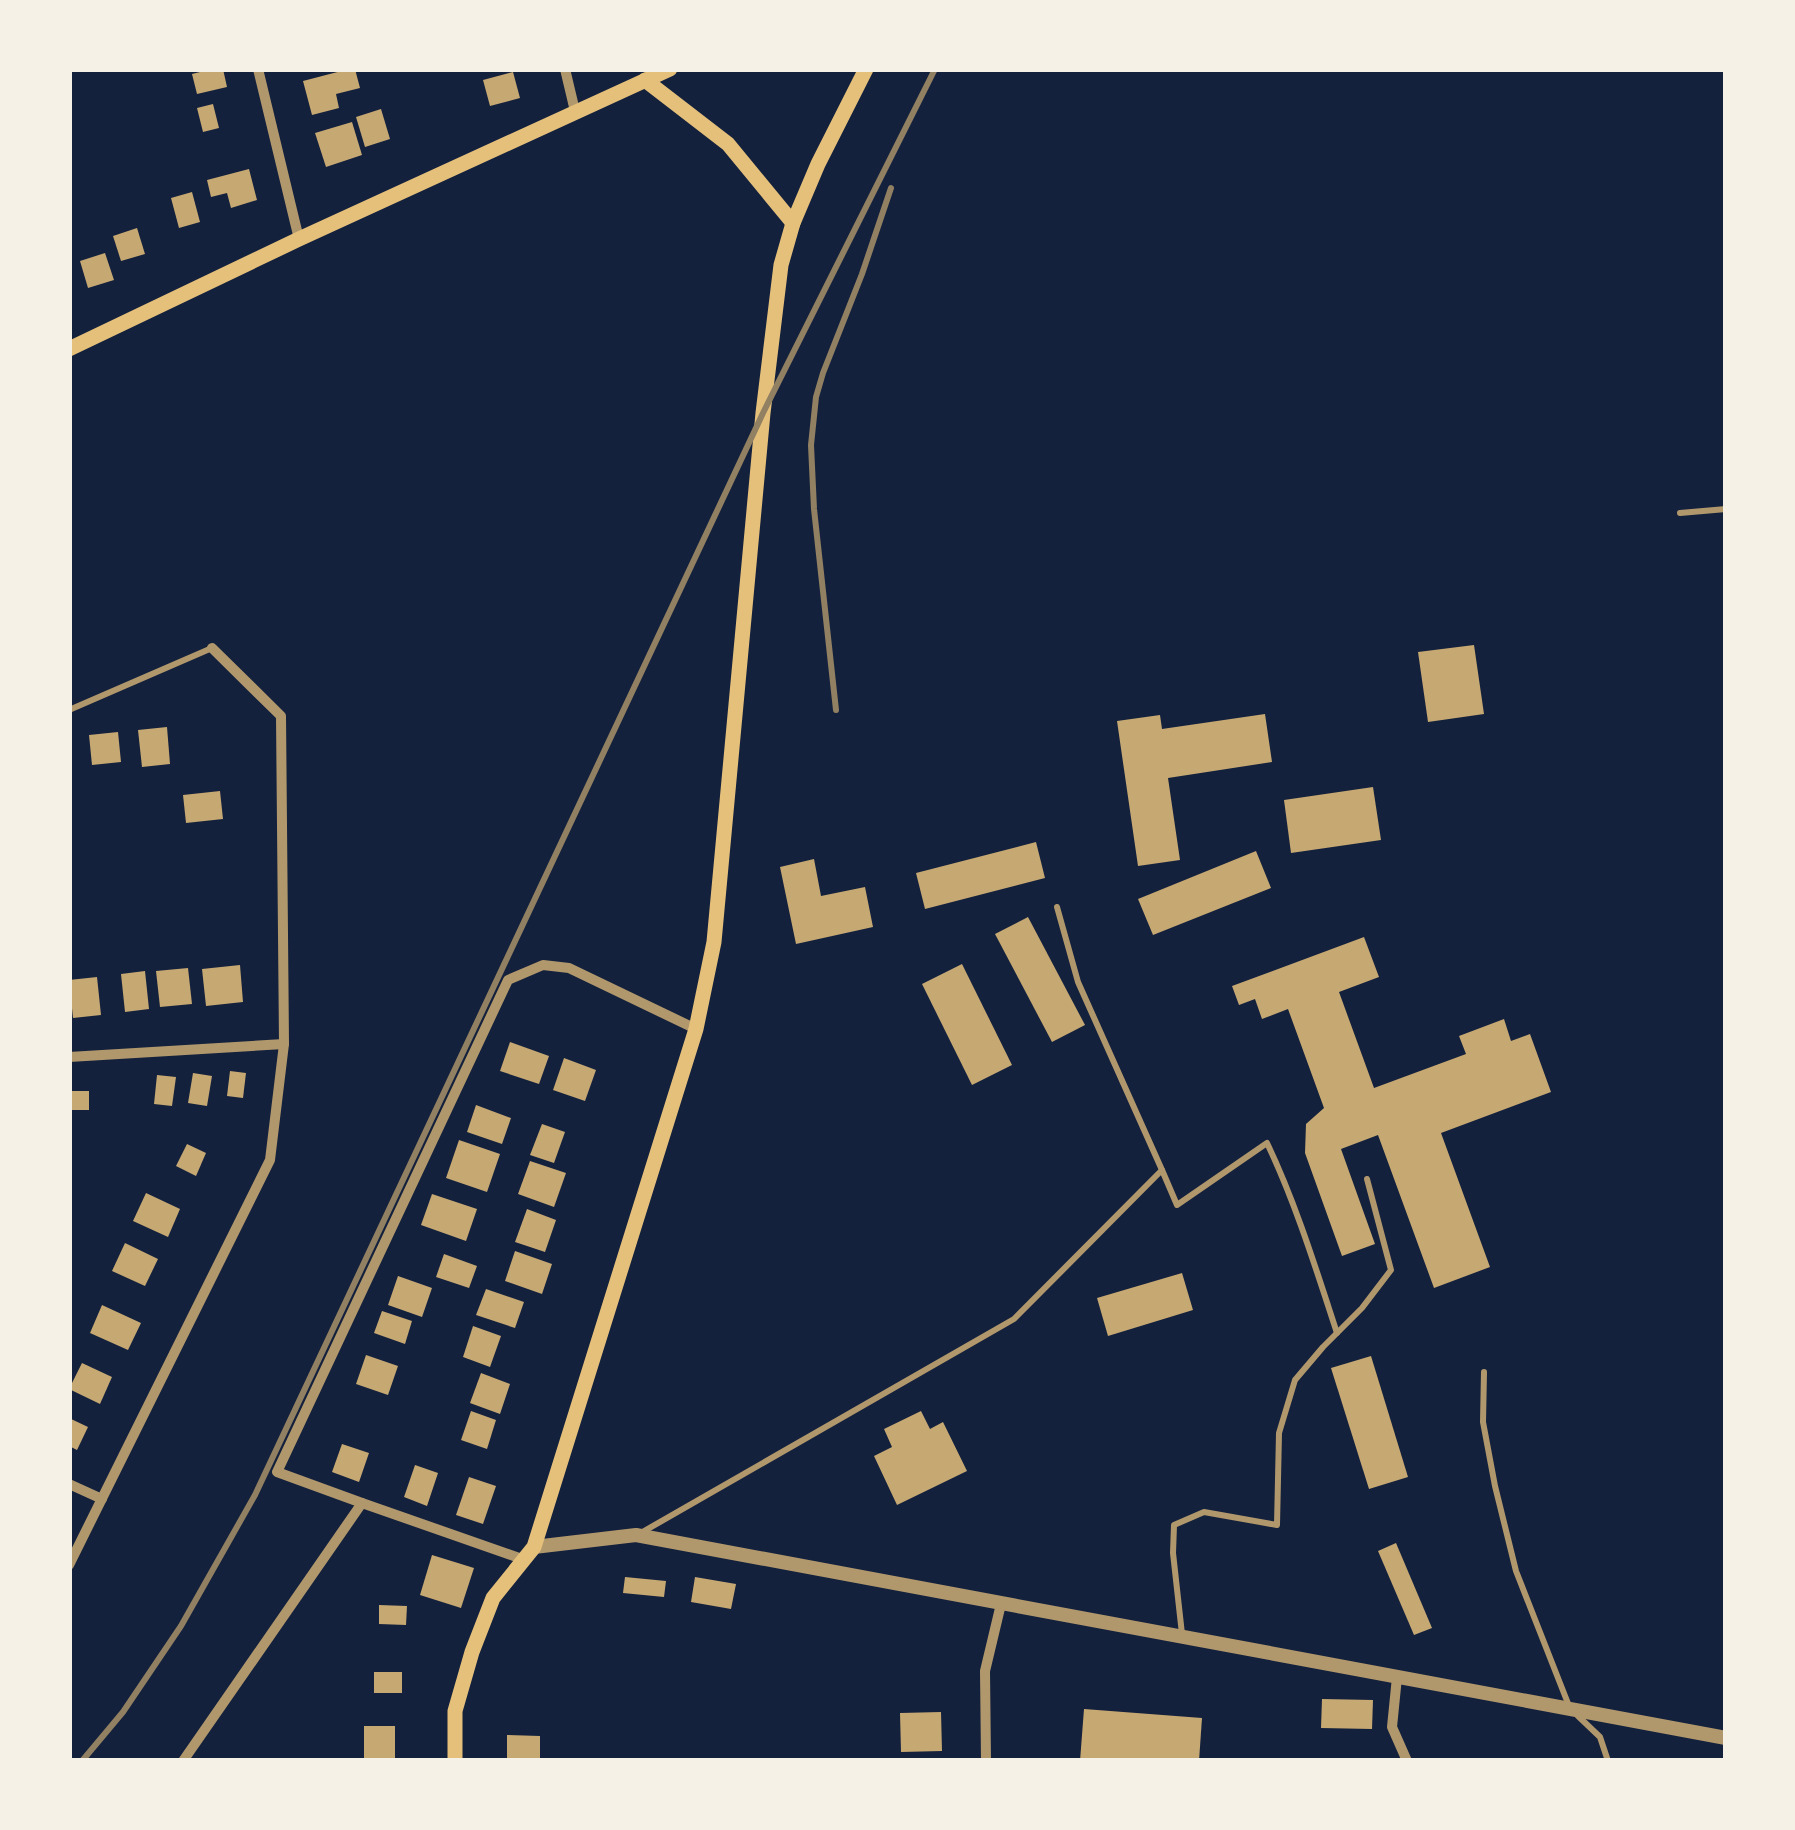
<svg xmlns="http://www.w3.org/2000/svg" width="1795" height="1830" font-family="Lato,sans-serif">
  <rect width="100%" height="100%" fill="#14213d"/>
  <g fill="#c6a872">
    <polygon points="212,69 223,69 227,87 197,94 192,74"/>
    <polygon points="349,69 355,69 360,88 336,94 339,108 312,115 303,81"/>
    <polygon points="513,72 520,98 490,106 483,80"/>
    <polygon points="213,104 219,128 203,132 197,108"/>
    <polygon points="381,109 390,139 365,147 356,117"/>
    <polygon points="352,122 362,155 326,167 315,133"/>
    <polygon points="249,169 257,200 231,208 227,193 211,197 207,180"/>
    <polygon points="192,192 200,222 179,228 171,198"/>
    <polygon points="137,228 145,254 121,261 113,236"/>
    <polygon points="105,253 114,280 88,288 80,261"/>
    <polygon points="1474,645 1484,714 1428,722 1418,652"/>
    <polygon points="1265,714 1272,762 1168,778 1180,860 1138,866 1117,721 1160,715 1162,729"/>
    <polygon points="167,727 170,764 142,767 138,730"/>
    <polygon points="118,732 121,762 92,765 89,735"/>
    <polygon points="1373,787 1381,840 1291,853 1284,800"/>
    <polygon points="220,791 223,819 186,823 183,795"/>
    <polygon points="1036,842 1045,878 925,909 916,873"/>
    <polygon points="1256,851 1271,888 1153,935 1138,899"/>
    <polygon points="814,859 821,896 865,887 873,927 796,944 780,867"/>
    <polygon points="1028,917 1085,1025 1052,1042 995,934"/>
    <polygon points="1364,937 1379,977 1339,992 1374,1088 1466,1054 1459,1036 1504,1019 1511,1041 1530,1034 1551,1092 1441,1133 1490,1267 1434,1288 1378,1135 1341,1149 1375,1244 1342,1256 1305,1153 1306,1124 1324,1108 1288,1009 1262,1019 1255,999 1239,1005 1232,986"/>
    <polygon points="962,964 1012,1065 972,1085 922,984"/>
    <polygon points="240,965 243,1002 206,1006 202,969"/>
    <polygon points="188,968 192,1004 160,1007 156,971"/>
    <polygon points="145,971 149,1009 125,1012 121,974"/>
    <polygon points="97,977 101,1015 73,1018 69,980"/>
    <polygon points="510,1042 549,1056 539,1084 500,1071"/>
    <polygon points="564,1058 596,1070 585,1101 553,1090"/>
    <polygon points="230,1071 246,1073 243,1098 227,1096"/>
    <polygon points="193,1073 212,1076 207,1106 188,1103"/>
    <polygon points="157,1075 176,1077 172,1106 154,1104"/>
    <rect x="69" y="1091" width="20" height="19"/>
    <polygon points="476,1105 511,1118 502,1144 467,1132"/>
    <polygon points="542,1124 565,1132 554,1163 530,1155"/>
    <polygon points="459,1140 500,1154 487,1192 446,1178"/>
    <polygon points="187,1144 206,1153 196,1176 176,1166"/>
    <polygon points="530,1161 566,1173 554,1207 518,1194"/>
    <polygon points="146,1193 180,1209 168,1237 133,1221"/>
    <polygon points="432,1194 477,1209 466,1241 421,1225"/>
    <polygon points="527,1209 556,1220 545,1252 515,1242"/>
    <polygon points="125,1243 158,1259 145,1286 112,1271"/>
    <polygon points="515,1251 552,1264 542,1294 505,1281"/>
    <polygon points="444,1254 477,1266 469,1288 436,1277"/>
    <polygon points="1182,1273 1193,1310 1108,1336 1097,1298"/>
    <polygon points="398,1276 432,1288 422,1317 388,1305"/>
    <polygon points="486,1289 524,1302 515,1328 476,1315"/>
    <polygon points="102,1305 141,1323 128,1350 90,1333"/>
    <polygon points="382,1311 412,1321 405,1344 374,1333"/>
    <polygon points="473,1326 501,1336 490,1367 463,1357"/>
    <polygon points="366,1355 398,1366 388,1395 356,1384"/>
    <polygon points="1371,1356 1408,1477 1369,1489 1331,1368"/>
    <polygon points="82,1363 112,1377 100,1404 69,1389"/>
    <polygon points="481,1373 510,1384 500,1414 470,1403"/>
    <polygon points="471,1411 496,1420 487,1449 461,1440"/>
    <polygon points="921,1411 930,1429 943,1422 967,1471 897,1505 874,1456 892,1447 884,1429"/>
    <polygon points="69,1418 88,1427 77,1450 69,1446"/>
    <polygon points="342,1444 369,1453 359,1482 332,1472"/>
    <polygon points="415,1465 438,1473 427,1506 404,1497"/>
    <polygon points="469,1477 496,1486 483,1524 456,1515"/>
    <polygon points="1396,1543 1432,1628 1414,1635 1378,1551"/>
    <polygon points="432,1555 474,1568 461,1608 420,1595"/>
    <polygon points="625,1577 666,1581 664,1597 623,1593"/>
    <polygon points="695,1577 736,1584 731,1609 691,1602"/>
    <polygon points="379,1605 407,1606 406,1625 379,1624"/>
    <rect x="374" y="1672" width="28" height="21"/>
    <polygon points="1322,1699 1373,1700 1372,1729 1321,1728"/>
    <polygon points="1084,1709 1202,1718 1199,1761 1080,1761"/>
    <polygon points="941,1712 942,1751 901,1752 900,1713"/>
    <rect x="364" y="1726" width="31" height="33"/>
    <polygon points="507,1735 540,1736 540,1761 507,1761"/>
  </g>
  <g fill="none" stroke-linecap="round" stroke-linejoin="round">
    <g stroke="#b1986c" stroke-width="6">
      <polyline points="1680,513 1726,509"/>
      <polyline points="69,710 212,648"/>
      <path d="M 1162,1170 L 1177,1205 L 1267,1143 C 1296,1204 1316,1269 1337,1333"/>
      <polyline points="1484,1372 1483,1422 1495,1486 1516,1571 1569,1706"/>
      <polyline points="639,1534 1014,1319 1162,1170 1078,982 1057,907"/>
      <polyline points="1182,1634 1173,1553 1174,1525 1204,1512 1277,1525 1279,1433 1295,1380 1323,1347 1362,1308 1391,1270 1367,1179"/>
      <polyline points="1578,1716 1600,1737 1608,1761"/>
    </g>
    <g stroke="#b1986c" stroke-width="10">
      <polyline points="258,69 299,239"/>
      <polyline points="565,69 575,111"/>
      <polyline points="69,1057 284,1044"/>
      <polyline points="69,1484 102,1499"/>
      <polyline points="362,1503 277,1472 508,980 543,965 569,968 696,1029"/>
      <polyline points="69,1565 270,1160 284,1044 281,716 212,648"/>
      <polyline points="1397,1677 1392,1727 1407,1761"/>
      <polyline points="183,1761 362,1503 525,1560"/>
      <polyline points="986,1761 985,1671 1001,1604"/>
    </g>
    <polyline stroke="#b1986c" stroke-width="14" points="534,1547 636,1535 1726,1738"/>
    <g stroke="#e5c07b" stroke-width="15">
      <polyline points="645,80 728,144 793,223"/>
      <polyline points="69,349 299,239 670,69"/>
      <polyline points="455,1761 455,1711 472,1652 493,1598 534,1547 696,1029 714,942 763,413 781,265 793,223 818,164 866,69"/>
    </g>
    <g stroke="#918062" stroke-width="6">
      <polyline points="836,710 814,509 811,445 816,397 823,373 862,274 891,188"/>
      <polyline points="82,1761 123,1712 181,1626 255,1495 763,413 935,69"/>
    </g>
  </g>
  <rect width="1795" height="1830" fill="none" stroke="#f6f1e7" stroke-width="144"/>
</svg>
